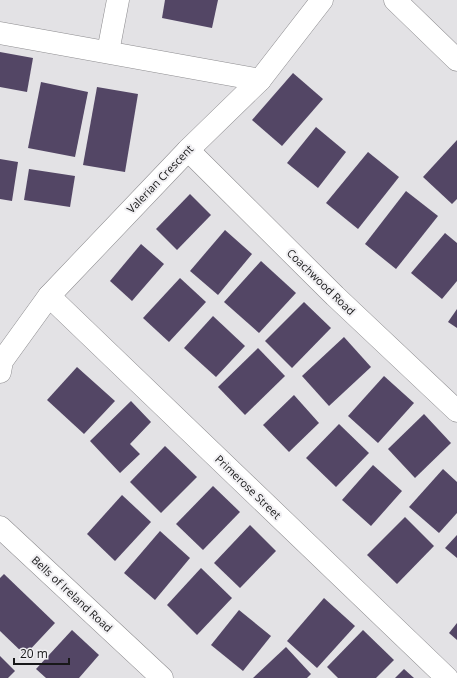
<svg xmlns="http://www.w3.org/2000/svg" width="457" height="678" font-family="'Open Sans',sans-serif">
  <rect width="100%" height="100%" fill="#e3e2e5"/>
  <g fill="#534665">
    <polygon points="165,0 218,0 212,28 162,18"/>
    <polygon points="0,52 33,58 27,92 0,87"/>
    <polygon points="293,73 323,99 282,146 252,120"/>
    <polygon points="41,82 88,92 75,157 28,148"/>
    <polygon points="97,87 138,94 125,172 83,165"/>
    <polygon points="316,127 346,152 318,188 287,163"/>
    <polygon points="457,140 457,199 452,204 423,177"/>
    <polygon points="368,152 399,177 358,229 326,203"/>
    <polygon points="0,159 18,162 12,201 0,199"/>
    <polygon points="29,169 75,176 70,207 24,200"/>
    <polygon points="406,191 438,216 396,269 365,244"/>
    <polygon points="190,194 211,215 177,250 156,229"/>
    <polygon points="225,230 252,254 218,295 190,271"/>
    <polygon points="445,233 457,243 457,281 442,299 411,273"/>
    <polygon points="141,244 164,264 132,301 110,281"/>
    <polygon points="261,261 296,293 259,333 224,302"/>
    <polygon points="180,278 206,302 169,342 143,318"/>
    <polygon points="304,302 331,328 292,368 265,341"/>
    <polygon points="457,309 457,328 448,322"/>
    <polygon points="213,316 245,346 216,377 184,348"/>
    <polygon points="344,337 371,367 329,406 302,376"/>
    <polygon points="258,348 285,376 245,415 218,387"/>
    <polygon points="77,367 115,401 84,434 47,400"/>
    <polygon points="384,376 414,403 378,443 348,416"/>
    <polygon points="294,395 319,423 289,452 263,425"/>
    <polygon points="131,401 151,422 130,444 140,454 120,473 90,441"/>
    <polygon points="424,414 451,443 415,478 388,449"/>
    <polygon points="339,424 369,453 336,487 306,458"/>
    <polygon points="165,446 197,477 161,513 130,482"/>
    <polygon points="373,465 402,491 371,526 342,500"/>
    <polygon points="443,469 457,482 457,513 439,533 409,507"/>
    <polygon points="213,486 240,512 203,550 176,524"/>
    <polygon points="122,495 151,522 115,561 87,534"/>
    <polygon points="405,517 434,546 397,584 367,555"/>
    <polygon points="250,525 276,551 240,588 214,563"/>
    <polygon points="160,531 190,558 155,600 124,573"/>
    <polygon points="457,535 457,558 445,548"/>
    <polygon points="201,568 232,598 197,635 167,605"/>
    <polygon points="4,574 55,623 25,655 0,631 0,578"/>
    <polygon points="324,598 355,626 317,668 287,641"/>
    <polygon points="239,610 271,636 243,671 211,645"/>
    <polygon points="457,623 457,640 449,633"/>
    <polygon points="72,630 99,655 79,678 46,678 36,669"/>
    <polygon points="363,630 394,660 376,678 338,678 327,667"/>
    <polygon points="286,647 311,674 307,678 253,678"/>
    <polygon points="0,656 15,671 8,678 0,678"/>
    <polygon points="404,669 414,678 395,678"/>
  </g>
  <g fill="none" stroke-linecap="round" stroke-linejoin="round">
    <defs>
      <g id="minor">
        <polyline points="395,0 457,60"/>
        <polyline points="0,33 260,80"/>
        <polyline points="108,52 118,0"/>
        <polyline points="188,150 335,296 457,411"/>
        <polyline points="49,296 447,678"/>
        <polyline points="0,372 2,361 49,296 188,150 260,80 322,0"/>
        <polyline points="0,527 162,678"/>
      </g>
    </defs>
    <use href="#minor" stroke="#8d8c8f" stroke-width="23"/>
    <use href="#minor" stroke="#fff" stroke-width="22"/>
  </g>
  <g text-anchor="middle" stroke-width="4" stroke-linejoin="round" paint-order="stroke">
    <g font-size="11" fill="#181819" stroke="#f0eff2">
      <text transform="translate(160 179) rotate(-46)" y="4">Valerian Crescent</text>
      <text transform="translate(321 282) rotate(44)" y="4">Coachwood Road</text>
      <text transform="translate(248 487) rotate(44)" y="4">Primerose Street</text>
      <text transform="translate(72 594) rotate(43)" y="4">Bells of Ireland Road</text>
    </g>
  </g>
  <path d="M14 658v6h55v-6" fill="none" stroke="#181819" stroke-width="2"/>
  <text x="20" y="658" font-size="12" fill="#181819" stroke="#f0eff2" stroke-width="3" paint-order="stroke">20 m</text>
</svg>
